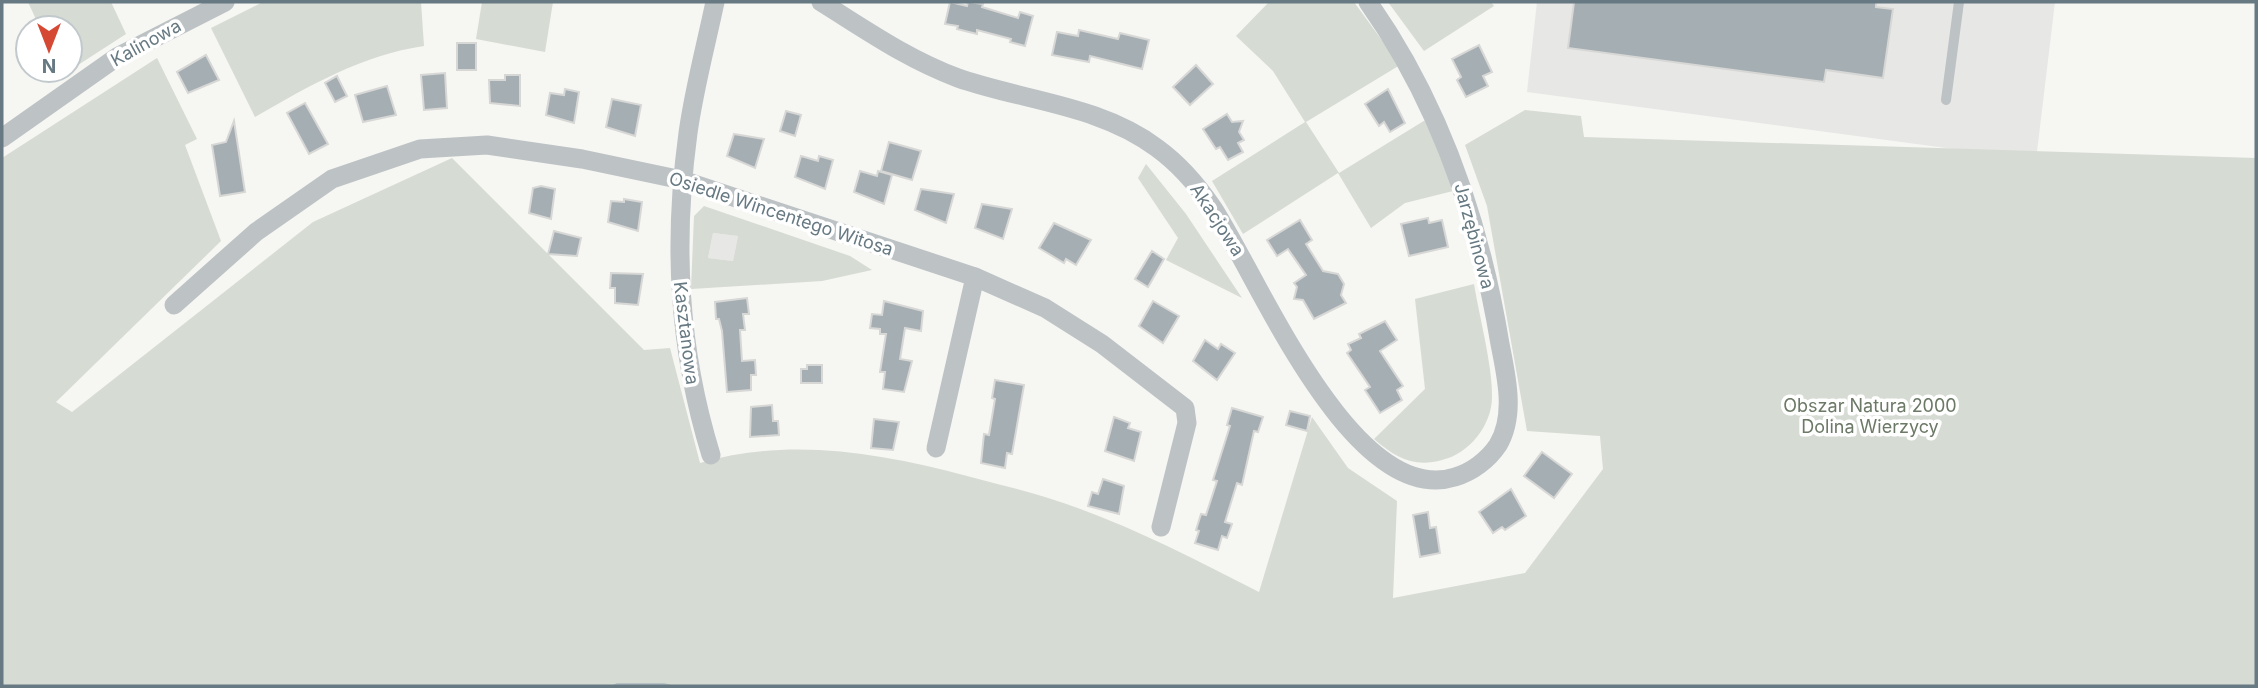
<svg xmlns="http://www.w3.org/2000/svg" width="2258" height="688" font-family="Inter,sans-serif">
  <rect width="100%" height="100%" fill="#f6f6f3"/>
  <g fill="#e7e7e6">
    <polygon points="1537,2 2055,2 2036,160 1527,92"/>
    <polygon points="713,233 738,236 733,261 708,258"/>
  </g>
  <g fill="#d6dbd3" fill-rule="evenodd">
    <polygon points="28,2 111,2 126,34 61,76 59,70 70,70 70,28 40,28"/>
    <path d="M 263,2 L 421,2 L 424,46 C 362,55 309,86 255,117 L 211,28 Z"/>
    <polygon points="482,2 553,2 545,52 476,39"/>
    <polygon points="1269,2 1354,2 1400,65 1306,122 1339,173 1427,119 1453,191 1405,203 1371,228 1338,173 1243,234 1212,181 1305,122 1273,71 1236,36"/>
    <polygon points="1388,2 1491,2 1494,6 1424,51"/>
    <path d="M 157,58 L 197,139 L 185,145 L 221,241 L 56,402 L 72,412 L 313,222 L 452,158 L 644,350 L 670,348 L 700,463 C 789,437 879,453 967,476 C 993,483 1019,489 1045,497 C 1120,520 1190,557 1259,592 L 1312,417 L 1348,468 L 1397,501 L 1393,598 L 1525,573 L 1603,469 L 1600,436 L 1527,431 L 1487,206 L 1465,145 L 1525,110 L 1581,116 L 1584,137 L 2256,158 L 2256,686 L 2,686 L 2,158 Z"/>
    <polygon points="1146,164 1186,214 1242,298 1166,260 1178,238 1138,178"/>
    <path d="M 704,206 L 850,256 L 872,270 L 822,281 L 691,289 L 694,216 ZM 713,233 L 738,236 L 733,261 L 708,258 Z"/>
    <path d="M 1474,284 C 1479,315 1493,368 1492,397 C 1492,425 1469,454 1442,460 C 1414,468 1396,458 1374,439 L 1425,389 L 1415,299 Z"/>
  </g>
  <polygon fill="#b6c2c5" points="617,683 664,683 675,686 611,686"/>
  <g fill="#a5aeb2" stroke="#d7d7d6" stroke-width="2">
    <polygon points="950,2 967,6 968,2 983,4 982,7 1018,18 1020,12 1033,16 1025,46 1010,42 1011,39 977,30 977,34 957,29 958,26 945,24"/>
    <polygon points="1574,2 1876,2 1876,7 1893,9 1883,78 1826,70 1824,82 1568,48"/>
    <polygon points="1079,30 1118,39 1120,33 1149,40 1142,69 1090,56 1089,62 1052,55 1057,32 1078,36"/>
    <rect x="457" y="43" width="19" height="27"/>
    <polygon points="1479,45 1492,72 1483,76 1488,86 1466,97 1457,80 1461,77 1452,59"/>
    <polygon points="206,55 219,80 188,93 177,72"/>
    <polygon points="1196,65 1213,84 1190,105 1173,87"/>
    <polygon points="445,73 447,108 424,110 421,75"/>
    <polygon points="505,75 520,75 520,106 490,103 489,80 505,80"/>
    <polygon points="337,76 347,96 335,102 325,83"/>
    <polygon points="387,86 396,115 363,122 355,95"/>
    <polygon points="565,89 579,92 574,123 546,115 550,93 564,95"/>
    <polygon points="1388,89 1405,123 1390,132 1384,122 1379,126 1365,104"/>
    <polygon points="612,99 641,105 635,136 606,127"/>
    <polygon points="305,103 328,144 309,154 287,113"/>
    <polygon points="786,111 801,115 795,136 780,131"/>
    <polygon points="1227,114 1232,122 1243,121 1239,132 1244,140 1238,143 1243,152 1228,160 1220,147 1216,149 1203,129"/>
    <polygon points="234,121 245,192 220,196 212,145 226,142"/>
    <polygon points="734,134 764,139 755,168 727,156"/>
    <polygon points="889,142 921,151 912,180 881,171"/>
    <polygon points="801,156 818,161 819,156 833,160 825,189 795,177"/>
    <polygon points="860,171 877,176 878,171 892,175 884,204 854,192"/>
    <polygon points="541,186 555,189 551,219 529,213 533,188"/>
    <polygon points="921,189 954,194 946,223 915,210"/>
    <polygon points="624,199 642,202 638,231 608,222 611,201 624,202"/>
    <polygon points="982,204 1012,209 1003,239 975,228"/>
    <polygon points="1428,218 1429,223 1442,220 1448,247 1409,256 1401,224"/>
    <polygon points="1300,220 1312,240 1306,244 1323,271 1338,274 1344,284 1341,295 1346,303 1314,319 1303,300 1294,299 1297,287 1294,283 1306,275 1288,249 1277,256 1267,240"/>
    <polygon points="1054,223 1091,240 1076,265 1066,259 1064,263 1039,248"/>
    <polygon points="554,231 581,238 577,256 548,254"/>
    <polygon points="1152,251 1164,259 1148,287 1135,279"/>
    <polygon points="611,273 643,274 638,305 615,303 615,288 610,288"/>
    <polygon points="747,298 749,314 743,314 745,330 740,330 742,361 755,360 756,375 751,375 751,390 727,392 722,331 719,319 716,319 715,302"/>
    <polygon points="884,301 923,311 921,331 905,328 900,359 912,361 904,392 883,389 885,372 880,372 886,334 880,334 880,329 870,328 872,314 882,315"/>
    <polygon points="1153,301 1179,316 1163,343 1139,326"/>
    <polygon points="1385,321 1397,340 1380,351 1403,386 1397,390 1402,400 1380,413 1365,390 1370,387 1347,353 1351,350 1348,344 1361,338 1359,334"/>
    <polygon points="1205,340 1218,349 1221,344 1235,353 1217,380 1193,361"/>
    <polygon points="807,365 822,365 822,383 801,383 801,369 807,369"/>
    <polygon points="995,380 1024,385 1012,454 1007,453 1005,468 981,463 984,434 989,435 995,399 992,398"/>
    <polygon points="772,405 773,421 778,421 779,435 750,437 751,407"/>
    <polygon points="1232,408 1263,417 1258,432 1254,431 1242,485 1237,483 1225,522 1232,524 1227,538 1222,536 1218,550 1195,543 1199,531 1196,530 1201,514 1206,515 1217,481 1213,480 1230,426 1227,425"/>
    <polygon points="1290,411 1310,416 1307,431 1286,425"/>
    <polygon points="1114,417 1130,423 1128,428 1141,432 1134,461 1105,451"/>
    <polygon points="874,419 899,422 893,450 871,448"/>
    <polygon points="1542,452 1572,474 1554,498 1524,476"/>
    <polygon points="1103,479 1124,486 1119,514 1088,506 1092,492 1098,494"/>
    <polygon points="1511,489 1526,516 1505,530 1502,527 1493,533 1479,512"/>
    <polygon points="1428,512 1430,528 1436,527 1440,553 1420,557 1413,515"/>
  </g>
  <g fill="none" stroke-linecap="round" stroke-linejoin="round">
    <polyline stroke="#bdc2c5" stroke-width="10" points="1946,100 1959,2"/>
    <g stroke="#bdc2c5" stroke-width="19">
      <path d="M 821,2 C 866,30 907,59 958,78 C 1024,101 1100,105 1157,148 C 1179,164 1198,186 1213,208 C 1257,275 1352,509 1455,477 C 1472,472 1488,460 1498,445 C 1516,415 1506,375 1500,344 C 1480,222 1440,104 1368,2"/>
      <polyline points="2,138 117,57 225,2"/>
      <polyline points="174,305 256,232 332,179 420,149 487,145 582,159 682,180 975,277 1045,308 1102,344 1185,408 1187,423 1161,527"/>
      <polyline points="936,448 975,277"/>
      <path d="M 711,455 C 678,348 673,243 688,133 C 694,89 706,45 715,2"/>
    </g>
  </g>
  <g text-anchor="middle" stroke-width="7" stroke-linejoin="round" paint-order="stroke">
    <g font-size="18" fill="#677982" stroke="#fff">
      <text transform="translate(146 43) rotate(-29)" y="6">Kalinowa</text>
      <text transform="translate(781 214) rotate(18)" y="6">Osiedle Wincentego Witosa</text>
      <text transform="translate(1217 220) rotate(57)" y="6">Akacjowa</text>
      <text transform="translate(1474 236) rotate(75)" y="6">Jarzębinowa</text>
      <text transform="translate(686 333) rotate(83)" y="6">Kasztanowa</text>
    </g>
    <g font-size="18" fill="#6c7966" stroke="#fff">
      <text x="1870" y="412">Obszar Natura 2000<tspan x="1870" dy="21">Dolina Wierzycy</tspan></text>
    </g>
  </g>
  <rect width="2258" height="688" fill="none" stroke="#677982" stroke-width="7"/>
  <g transform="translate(49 49) rotate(180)"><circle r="33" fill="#ffffff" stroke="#c2c9cd" stroke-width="2"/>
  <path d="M0-5L12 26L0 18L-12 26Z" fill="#d54934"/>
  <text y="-10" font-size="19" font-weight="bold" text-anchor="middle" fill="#677982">N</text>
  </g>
</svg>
